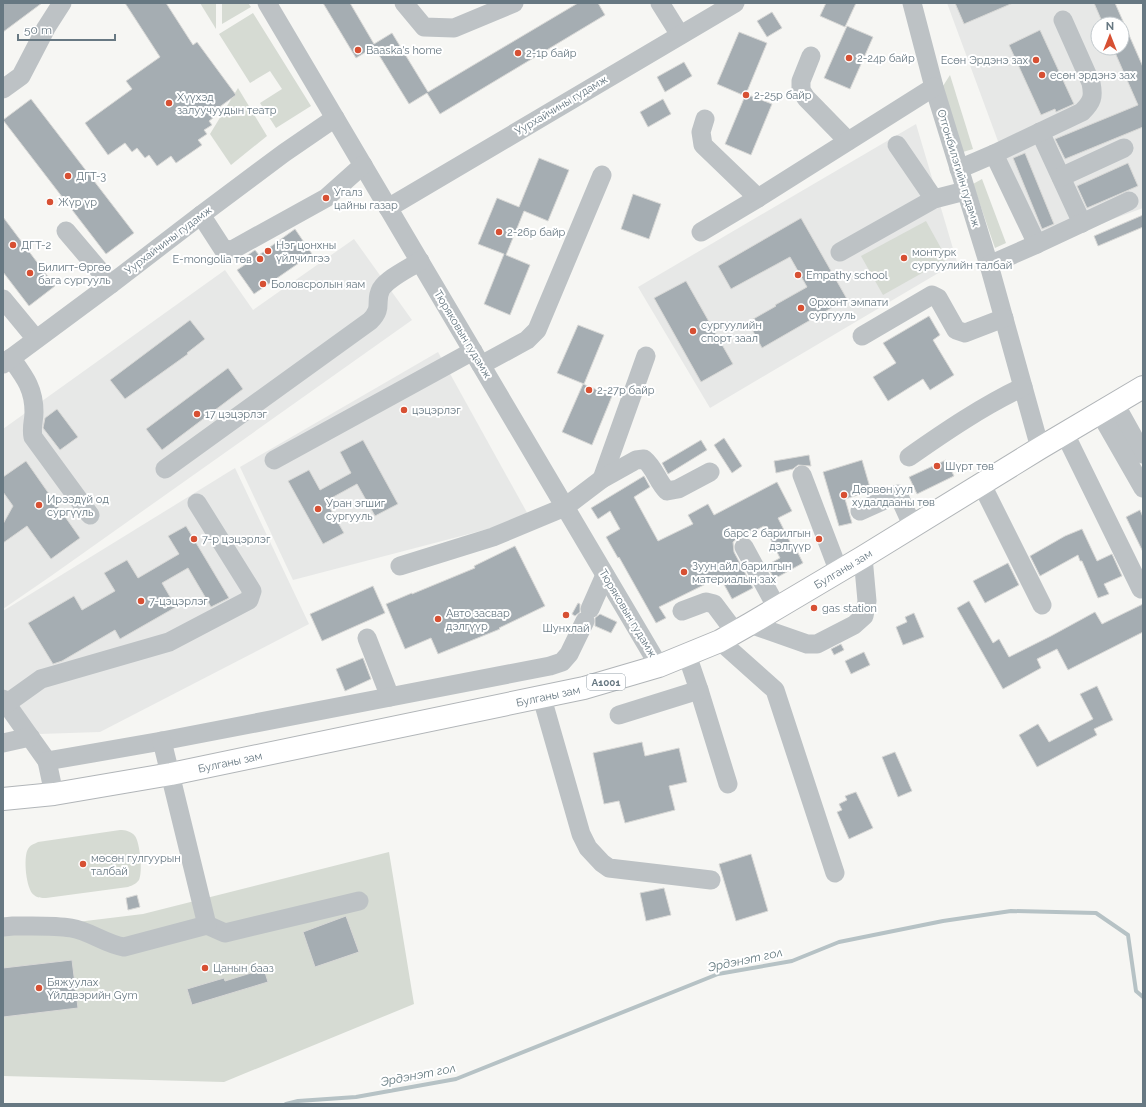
<svg xmlns="http://www.w3.org/2000/svg" width="1146" height="1107" font-family="Raleway,sans-serif">
  <rect width="100%" height="100%" fill="#f6f6f3"/>
  <g fill="#e7e8e7">
    <polygon points="947,3 1113,3 1121,24 1098,24 1098,48 1122,48 1143,83 1143,208 1037,247"/>
    <polygon points="916,124 957,262 710,408 638,287"/>
    <polygon points="354,239 412,320 51,576 3,609 3,429 225,270 253,310"/>
    <polygon points="438,352 530,518 293,580 240,467"/>
    <polygon points="235,468 309,624 100,732 39,734 3,688 3,611"/>
  </g>
  <g fill="#d6dbd3">
    <polygon points="200,3 216,3 216,29"/>
    <polygon points="222,3 248,3 251,7 222,24"/>
    <polygon points="253,13 311,106 276,128 260,103 282,89 270,71 250,83 219,34"/>
    <polygon points="950,75 973,149 963,152 943,86"/>
    <polygon points="238,88 267,136 231,165 210,134"/>
    <polygon points="982,179 1006,243 995,248 973,184"/>
    <polygon points="926,221 947,259 883,295 861,256"/>
    <path d="M 120,830 C 125,830 131,831 135,836 C 140,843 143,872 139,880 C 136,884 133,885 128,887 L 46,898 C 42,898 37,898 34,895 C 26,890 23,857 28,849 C 30,845 34,844 38,842 Z"/>
    <polygon points="389,852 414,1004 224,1082 3,1076 3,931 143,914"/>
  </g>
  <g fill="none" stroke-linecap="round" stroke-linejoin="round">
    <polyline stroke="#b6c2c5" stroke-width="4" points="286,1104 298,1101 356,1097 456,1079 718,974 792,961 839,942 943,921 1011,911 1096,913 1128,935 1136,991 1143,997"/>
  </g>
  <g fill="#a5adb2" stroke="#d8d8d6">
    <polygon points="3,3 42,3 3,32"/>
    <polygon points="125,3 166,3 193,45 197,42 236,95 214,111 217,115 209,121 212,125 204,130 207,134 198,140 202,145 176,163 171,156 157,166 149,155 145,158 137,148 132,152 125,143 108,155 85,123 132,89 126,81 160,57"/>
    <polygon points="323,3 350,3 374,44 392,33 428,92 578,3 598,3 605,15 440,114 427,93 409,104 374,47 356,58"/>
    <polygon points="826,3 856,3 845,27 820,16"/>
    <polygon points="955,3 1013,3 964,24"/>
    <polygon points="1094,3 1115,3 1143,67 1143,127 1065,159 1055,139 1138,105 1113,48 1122,48 1122,24 1103,24"/>
    <polygon points="772,12 782,28 767,37 757,21"/>
    <polygon points="847,26 873,37 850,89 824,78"/>
    <polygon points="1040,30 1074,104 1056,112 1055,109 1041,115 1009,45"/>
    <polygon points="739,32 767,43 746,94 772,104 751,155 725,144 745,96 717,84"/>
    <polygon points="684,62 692,76 665,92 657,77"/>
    <polygon points="31,99 134,233 106,254 3,120"/>
    <polygon points="663,99 671,114 648,127 640,112"/>
    <polygon points="1025,153 1054,224 1042,229 1013,158"/>
    <polygon points="539,158 569,170 548,221 524,211 506,255 530,265 510,315 484,304 504,254 478,244 497,198 519,207"/>
    <polygon points="1128,163 1138,186 1087,208 1077,186"/>
    <polygon points="633,194 661,204 649,239 621,229"/>
    <polygon points="1143,215 1143,227 1098,246 1094,236"/>
    <polygon points="3,217 55,286 29,306 3,272"/>
    <polygon points="801,218 847,299 762,348 748,322 776,306 775,305 807,287 790,257 731,289 718,266"/>
    <polygon points="295,229 312,254 254,294 237,270 249,262 245,257 255,250 259,255"/>
    <polygon points="686,281 733,364 701,382 654,298"/>
    <polygon points="929,316 940,335 933,340 954,375 930,390 923,379 888,401 873,377 896,363 883,343"/>
    <polygon points="190,320 205,339 187,353 188,354 125,399 110,380"/>
    <polygon points="578,325 604,335 584,384 557,373"/>
    <polygon points="228,368 243,389 162,450 146,429"/>
    <polygon points="583,384 612,396 592,445 562,432"/>
    <polygon points="57,409 78,437 60,450 43,428 45,418"/>
    <polygon points="724,438 742,466 732,473 714,445"/>
    <polygon points="363,440 398,504 375,516 357,484 326,501 344,533 323,544 288,481 309,470 320,490 351,473 340,452"/>
    <polygon points="701,440 707,450 668,474 662,463"/>
    <polygon points="809,455 811,466 798,465 793,469 776,473 774,461"/>
    <polygon points="862,460 871,491 845,499 852,523 839,526 823,472"/>
    <polygon points="946,460 954,476 917,494 909,477"/>
    <polygon points="26,461 80,538 51,559 27,526 3,543 3,524 13,506 3,492 3,477"/>
    <polygon points="644,476 650,487 634,497 658,541 693,524 688,515 708,504 714,515 777,482 792,511 778,518 794,550 796,549 803,563 774,579 767,565 780,558 764,526 745,536 739,537 733,542 734,552 753,588 732,599 720,577 659,607 666,618 656,623 619,557 618,558 606,537 620,529 610,511 598,519 591,508"/>
    <polygon points="1140,510 1143,517 1143,552 1126,517"/>
    <polygon points="186,526 229,598 211,607 188,568 162,583 176,607 120,639 115,630 62,661 53,664 28,623 74,596 82,610 115,591 104,573 127,560 138,578 179,554 168,536"/>
    <polygon points="1082,529 1097,561 1112,554 1122,576 1104,584 1109,594 1098,598 1082,561 1080,561 1078,555 1040,576 1030,556 1065,536"/>
    <polygon points="515,546 545,606 499,628 500,629 438,654 431,638 405,649 386,604 412,593 412,594 475,568 474,566"/>
    <polygon points="1008,563 1019,585 985,603 973,581"/>
    <polygon points="373,586 385,613 322,641 310,614"/>
    <polygon points="969,601 993,643 999,639 1009,657 1051,636 1095,612 1102,624 1143,604 1143,632 1068,670 1057,649 1037,659 1041,668 1003,689 957,608"/>
    <polygon points="578,603 580,604 580,612 575,616 572,614"/>
    <polygon points="914,613 924,637 903,645 896,627 907,622 905,617"/>
    <polygon points="600,614 617,622 611,633 595,626 595,618"/>
    <polygon points="841,644 844,650 834,655 831,649"/>
    <polygon points="864,652 870,665 851,674 845,661"/>
    <polygon points="363,658 371,679 345,691 336,669"/>
    <polygon points="1097,686 1113,720 1094,729 1097,735 1037,767 1019,735 1038,724 1049,742 1093,719 1080,694"/>
    <polygon points="642,742 645,756 679,748 687,782 669,786 675,810 625,823 619,801 604,804 593,753"/>
    <polygon points="895,752 912,791 898,797 882,757"/>
    <polygon points="856,792 873,828 849,839 837,812 842,810 839,804 847,800 845,796"/>
    <polygon points="751,854 768,911 736,921 719,864"/>
    <polygon points="664,888 671,915 646,921 640,893"/>
    <polygon points="137,895 140,907 128,910 126,898"/>
    <polygon points="346,916 359,952 315,967 303,932"/>
    <polygon points="72,960 78,1008 3,1017 3,968"/>
    <polygon points="264,969 268,982 192,1005 187,989 224,978 225,981"/>
  </g>
  <g fill="none" stroke-linecap="round" stroke-linejoin="round">
    <defs>
      <polyline id="highway" points="3,799 54,794 171,774 584,688 659,666 720,641 750,624 863,557 1040,448 1143,387"/>
    </defs>
    <use href="#highway" stroke="#b1b5b8" stroke-width="24"/>
    <g stroke="#bdc2c5" stroke-width="19">
      <polyline points="267,3 659,666"/>
      <polyline points="404,3 424,27 454,28 514,3"/>
      <polyline points="660,3 680,35"/>
      <polyline points="912,3 934,87 989,265 1040,448"/>
      <polyline points="811,56 801,81 801,90 806,98 848,141"/>
      <polyline points="3,89 21,76 46,28 62,3"/>
      <polyline points="705,119 701,132 703,145 758,198"/>
      <polyline points="1040,132 1082,223"/>
      <polyline points="897,145 934,199"/>
      <polyline points="994,154 1037,244"/>
      <path d="M 959,169 L 994,154 L 1082,112 C 1092,102 1094,97 1091,83 L 1063,20"/>
      <polyline points="1061,177 1124,148"/>
      <polyline points="388,208 735,3"/>
      <polyline points="201,215 223,249 232,250 326,198 363,165"/>
      <polyline points="66,231 111,284"/>
      <polyline points="701,232 758,198 934,87"/>
      <polyline points="840,252 934,199 965,191"/>
      <polyline points="989,265 1037,244 1129,201"/>
      <polyline points="3,299 36,339"/>
      <polyline points="862,336 932,295 938,298 956,330 965,333 1004,318"/>
      <path d="M 11,358 C 24,376 34,388 34,412 C 34,422 31,426 33,437 L 90,515"/>
      <polyline points="3,364 111,284 201,215 284,153 335,118"/>
      <polyline points="481,365 527,340 537,330 602,175"/>
      <polyline points="1115,404 1143,454"/>
      <polyline points="1100,413 1143,488"/>
      <polyline points="1065,434 1141,589"/>
      <path d="M 909,457 C 946,431 983,406 1023,387"/>
      <polyline points="274,460 473,351"/>
      <path d="M 165,469 L 370,321 C 384,307 374,302 381,289 C 388,278 408,269 420,261"/>
      <polyline points="802,475 839,572"/>
      <polyline points="602,479 646,356"/>
      <polyline points="982,485 1042,605"/>
      <polyline points="860,511 898,494 913,527"/>
      <polyline points="744,547 777,608"/>
      <path d="M 400,566 L 493,537 L 565,507 L 602,479 L 636,460 L 644,459 C 655,468 657,481 667,491 L 678,489 L 710,472"/>
      <polyline points="590,609 605,575"/>
      <polyline points="682,611 706,602 714,604 735,632"/>
      <polyline points="750,624 807,644 817,644 854,625 864,616 867,601 863,557"/>
      <polyline points="367,638 390,697"/>
      <polyline points="720,641 775,690 835,873"/>
      <polyline points="687,655 699,690 728,784"/>
      <polyline points="542,698 581,834 588,848 602,863 609,868 711,880"/>
      <polyline points="3,699 47,761 54,794"/>
      <polyline points="6,704 41,679 169,642 249,600 252,591 197,503"/>
      <polyline points="619,715 699,690"/>
      <polyline points="3,743 30,737"/>
      <polyline points="47,761 162,741 550,666 562,662 569,654 585,621"/>
      <polyline points="207,925 225,933 359,901"/>
      <path d="M 3,927 L 13,926 C 30,926 54,925 71,928 C 90,931 105,944 124,947 L 207,925 L 162,741"/>
    </g>
    <use href="#highway" stroke="#fff" stroke-width="22"/>
  </g>
  <g fill="#d75033" stroke="#fff" stroke-width="1.5">
    <circle cx="358" cy="50" r="4"/>
    <circle cx="518" cy="53" r="4"/>
    <circle cx="849" cy="58" r="4"/>
    <circle cx="1036" cy="60" r="4"/>
    <circle cx="1042" cy="75" r="4"/>
    <circle cx="746" cy="95" r="4"/>
    <circle cx="169" cy="103" r="4"/>
    <circle cx="68" cy="176" r="4"/>
    <circle cx="326" cy="198" r="4"/>
    <circle cx="50" cy="202" r="4"/>
    <circle cx="499" cy="232" r="4"/>
    <circle cx="13" cy="245" r="4"/>
    <circle cx="268" cy="251" r="4"/>
    <circle cx="904" cy="258" r="4"/>
    <circle cx="260" cy="259" r="4"/>
    <circle cx="30" cy="273" r="4"/>
    <circle cx="798" cy="275" r="4"/>
    <circle cx="263" cy="284" r="4"/>
    <circle cx="801" cy="308" r="4"/>
    <circle cx="693" cy="331" r="4"/>
    <circle cx="589" cy="390" r="4"/>
    <circle cx="404" cy="410" r="4"/>
    <circle cx="197" cy="414" r="4"/>
    <circle cx="937" cy="466" r="4"/>
    <circle cx="844" cy="495" r="4"/>
    <circle cx="39" cy="505" r="4"/>
    <circle cx="318" cy="509" r="4"/>
    <circle cx="194" cy="539" r="4"/>
    <circle cx="819" cy="539" r="4"/>
    <circle cx="684" cy="572" r="4"/>
    <circle cx="141" cy="601" r="4"/>
    <circle cx="814" cy="608" r="4"/>
    <circle cx="566" cy="615" r="4"/>
    <circle cx="438" cy="619" r="4"/>
    <circle cx="83" cy="864" r="4"/>
    <circle cx="205" cy="968" r="4"/>
    <circle cx="39" cy="988" r="4"/>
  </g>
  <g text-anchor="middle" stroke-width="4" stroke-linejoin="round" paint-order="stroke">
    <rect fill="#fff" stroke="#95a0a8" stroke-width="1" x="587" y="674" width="38" height="16" rx="3"/>
    <g font-size="10" font-weight="bold" fill="#677882">
      <text x="606" y="686">A1001</text>
    </g>
    <g font-size="11" fill="#677882" stroke="#fff" text-anchor="start">
      <text x="366" y="54">Baaska's home</text>
      <text x="526" y="57">2-1р байр</text>
      <text x="857" y="62">2-24р байр</text>
      <text x="1028" y="64" text-anchor="end">Есөн Эрдэнэ зах</text>
      <text x="1050" y="79">есөн эрдэнэ зах</text>
      <text x="754" y="99">2-25р байр</text>
      <text x="177" y="101">Хүүхэд<tspan x="177" dy="13">залуучуудын театр</tspan></text>
      <text x="76" y="180">ДГТ-3</text>
      <text x="334" y="196">Угалз<tspan x="334" dy="13">цайны газар</tspan></text>
      <text x="58" y="206">Жүр үр</text>
      <text x="507" y="236">2-26р байр</text>
      <text x="21" y="249">ДГТ-2</text>
      <text x="276" y="249">Нэг цонхны<tspan x="276" dy="13">үйлчилгээ</tspan></text>
      <text x="912" y="256">монтурк<tspan x="912" dy="13">сургуулийн талбай</tspan></text>
      <text x="252" y="263" text-anchor="end">E-mongolia төв</text>
      <text x="38" y="271">Билигт-Өргөө<tspan x="38" dy="13">бага сургууль</tspan></text>
      <text x="806" y="279">Empathy school</text>
      <text x="271" y="288">Боловсролын яам</text>
      <text x="809" y="306">Орхонт эмпати<tspan x="809" dy="13">сургууль</tspan></text>
      <text x="701" y="329">сургуулийн<tspan x="701" dy="13">спорт заал</tspan></text>
      <text x="597" y="394">2-27р байр</text>
      <text x="412" y="414">цэцэрлэг</text>
      <text x="205" y="418">17 цэцэрлэг</text>
      <text x="945" y="470">Шүрт төв</text>
      <text x="852" y="493">Дөрвөн уул<tspan x="852" dy="13">худалдааны төв</tspan></text>
      <text x="47" y="503">Ирээдүй од<tspan x="47" dy="13">сургүүль</tspan></text>
      <text x="326" y="507">Уран эгшиг<tspan x="326" dy="13">сургууль</tspan></text>
      <text x="811" y="537" text-anchor="end">барс 2 барилгын<tspan x="811" dy="13">дэлгүүр</tspan></text>
      <text x="202" y="543">7-р цэцэрлэг</text>
      <text x="692" y="570">Зуун айл барилгын<tspan x="692" dy="13">материалын зах</tspan></text>
      <text x="149" y="605">7-цэцэрлэг</text>
      <text x="822" y="612">gas station</text>
      <text x="446" y="617">Авто засвар<tspan x="446" dy="13">дэлгүүр</tspan></text>
      <text x="566" y="632" text-anchor="middle">Шунхлай</text>
      <text x="91" y="862">мөсөн гулгуурын<tspan x="91" dy="13">талбай</tspan></text>
      <text x="213" y="972">Цанын бааз</text>
      <text x="47" y="986">Бяжуулах<tspan x="47" dy="13">Үйлдвэрийн Gym</tspan></text>
    </g>
    <g font-size="11" fill="#677882" stroke="#fff">
      <text transform="translate(561 105) rotate(-31)" y="4">Уурхайчины гудамж</text>
      <text transform="translate(959 168) rotate(73)" y="4">Отгонбилэгийн гудамж</text>
      <text transform="translate(168 240) rotate(-37)" y="4">Уурхайчины гудамж</text>
      <text transform="translate(463 334) rotate(59)" y="4">Тюряковын гудамж</text>
      <text transform="translate(843 569) rotate(-31)" y="4">Булганы зам</text>
      <text transform="translate(628 613) rotate(59)" y="4">Тюряковын гудамж</text>
      <text transform="translate(548 696) rotate(-12)" y="4">Булганы зам</text>
      <text transform="translate(230 762) rotate(-12)" y="4">Булганы зам</text>
    </g>
    <g font-size="12" font-style="italic" fill="#63797f" stroke="#fff">
      <text transform="translate(745 960) rotate(-12)" y="4">Эрдэнэт гол</text>
      <text transform="translate(418 1075) rotate(-11)" y="4">Эрдэнэт гол</text>
    </g>
  </g>
  <rect width="1146" height="1107" fill="none" stroke="#677882" stroke-width="8"/>
  <g transform="translate(1110 36)"><circle r="19" fill="#ffffff" stroke="#c2c9cd"/>
  <path d="M0-3L7 15L0 10L-7 15Z" fill="#d75033"/>
  <text y="-6" font-size="11" font-weight="bold" text-anchor="middle" fill="#677882">N</text>
  </g>
  <path d="M18 34v6h97v-6" fill="none" stroke="#677882" stroke-width="2"/>
  <text x="24" y="34" font-size="12" fill="#677882" stroke="#ffffff" stroke-width="3" paint-order="stroke">50 m</text>
</svg>
